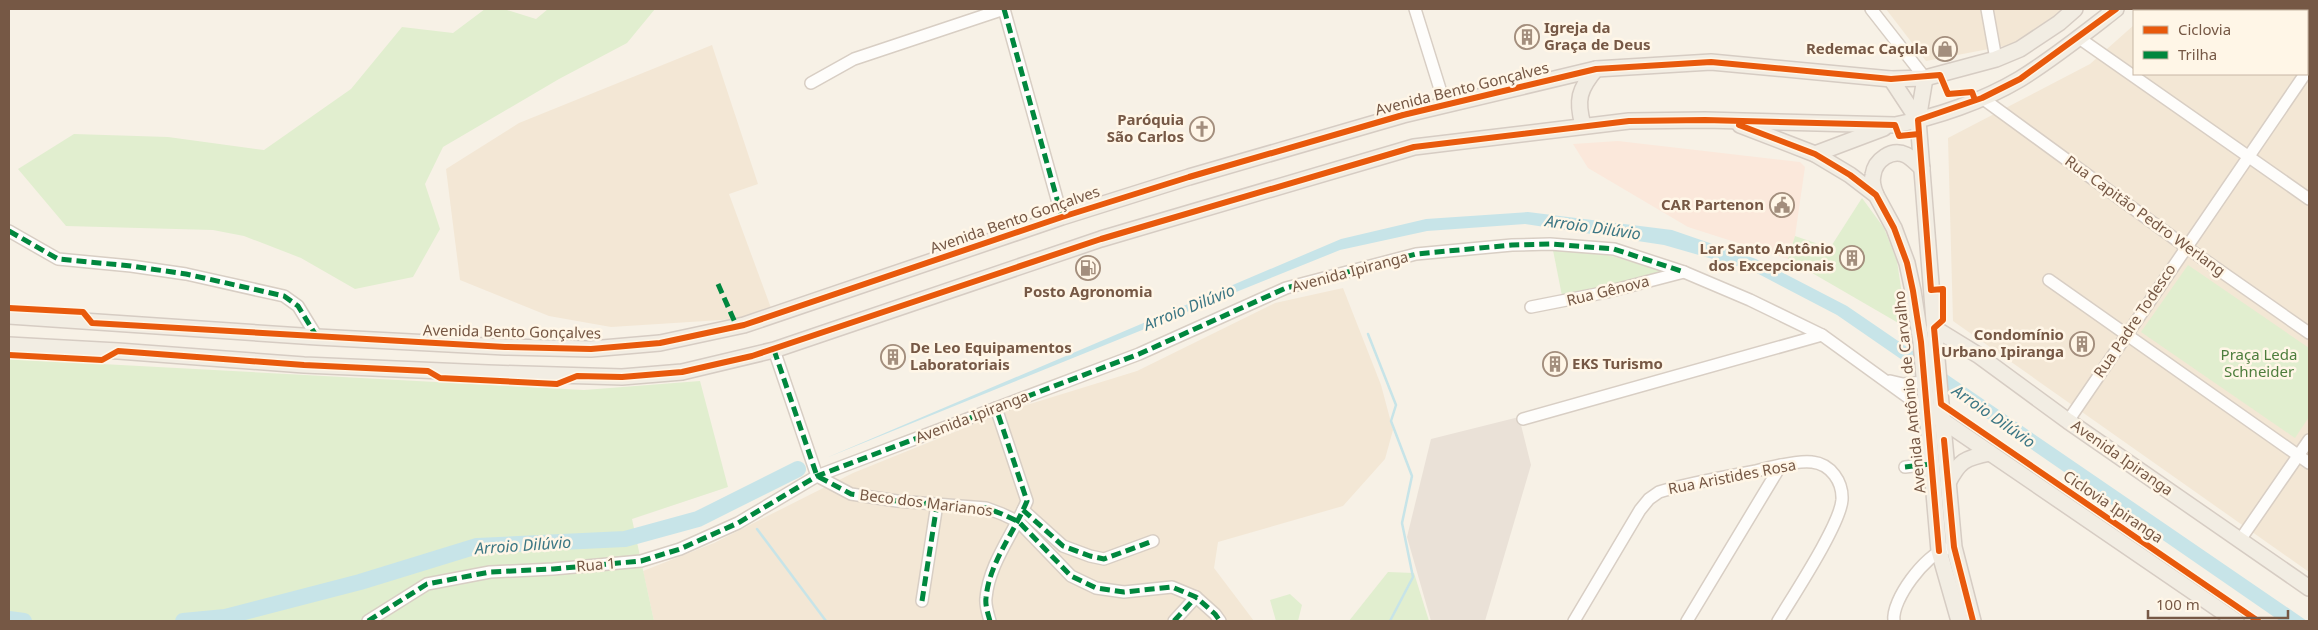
<svg xmlns="http://www.w3.org/2000/svg" width="2318" height="630" font-family="'Noto Sans',sans-serif">
  <rect width="100%" height="100%" fill="#f7f1e6"/>
  <g fill="#f3e7d5">
    <polygon points="1886,9 2065,9 2049,23 2015,44 1926,61"/>
    <polygon points="2153,9 2309,9 2309,572 1953,321 1948,138 2090,64 2134,25 2134,74 2307,74 2307,11 2150,11"/>
    <polygon points="712,45 758,184 729,194 771,308 737,319 611,327 549,316 460,280 446,169 519,123"/>
    <polygon points="1343,288 1381,385 1393,430 1385,459 1343,506 1218,542 1214,568 1254,621 654,621 643,571 714,543 853,473 1004,412 1137,371 1275,303"/>
  </g>
  <polygon fill="#fbe8db" points="1618,141 1800,162 1805,167 1795,236 1788,259 1688,227 1588,168 1573,144"/>
  <polygon fill="#eae1d7" points="1519,417 1531,465 1485,621 1431,621 1407,537 1431,439"/>
  <g fill="#e1eecf">
    <polygon points="485,9 504,9 536,19 548,9 655,9 627,43 559,79 443,147 425,184 440,229 413,277 355,289 301,258 244,236 213,230 66,226 18,169 74,134 168,137 264,150 351,89 402,27 453,33"/>
    <polygon points="1862,198 1884,228 1897,261 1907,328 1788,259 1795,236 1830,248"/>
    <polygon points="1553,250 1608,255 1667,272 1562,296"/>
    <polygon points="2188,265 2309,348 2309,417 2295,438 2141,332"/>
    <polygon points="9,359 584,390 700,381 728,487 632,519 654,621 9,621"/>
    <polygon points="1388,572 1414,573 1429,621 1349,621"/>
    <polygon points="1290,594 1302,605 1298,621 1276,621 1270,600"/>
  </g>
  <polygon fill="#c7e4e8" points="1528,212 1672,230 1756,259 1847,306 2307,621 2280,621 1837,315 1751,270 1664,245 1525,224 1427,231 1340,250 826,458 1341,239 1426,219"/>
  <g fill="none" stroke-linecap="round" stroke-linejoin="round">
    <g stroke="#c7e4e8" stroke-width="2.5">
      <polyline points="1368,334 1396,405 1391,421 1412,476 1402,523 1413,577 1390,621"/>
      <polyline points="757,529 826,621"/>
    </g>
    <g stroke="#c7e4e8" stroke-width="16">
      <polyline points="9,619 24,621"/>
      <polyline points="183,621 225,617 360,582 477,546 625,539 698,519 798,469"/>
    </g>
    <defs>
      <g id="minor">
        <polyline points="1004,9 1062,217"/>
        <polyline points="1415,9 1445,105"/>
        <polyline points="1871,9 1925,78"/>
        <polyline points="1987,9 1996,59"/>
        <polyline points="2221,9 2225,11"/>
        <polyline points="2307,35 2309,34"/>
        <polyline points="2079,38 2309,199"/>
        <polyline points="811,83 854,59 1004,9"/>
        <polyline points="1982,98 2186,247 2309,333"/>
        <polyline points="9,231 58,259 131,266 186,274 284,296 298,306 317,337"/>
        <polyline points="2049,280 2309,463"/>
        <polyline points="1531,307 1607,292 1684,272"/>
        <polyline points="774,350 817,476 851,494 897,501 986,508 1002,514 1019,522 1071,576 1096,588 1124,592 1172,587 1196,597 1215,614 1220,621"/>
        <polyline points="1890,381 1903,384 1924,382"/>
        <polyline points="1523,419 1822,335"/>
        <polyline points="2068,421 2305,74"/>
        <polyline points="1905,467 1931,464"/>
        <polyline points="1023,510 1063,546 1090,556 1104,559 1153,541"/>
        <polyline points="2240,540 2309,440"/>
        <polyline points="922,601 937,504"/>
        <polyline points="368,621 427,584 490,572 553,569 641,561 680,549 738,523 817,476 1139,354 1286,288 1416,254 1512,245 1550,244 1614,249 1684,272 1750,300 1822,335 1927,411"/>
        <path d="M 990,621 C 988,614 985,605 986,598 C 989,563 1014,533 1027,501 L 996,408"/>
        <polyline points="1174,621 1196,597"/>
        <path d="M 1574,621 L 1640,510 L 1649,499 L 1659,492 C 1690,483 1724,477 1756,471 C 1771,467 1797,460 1812,462 C 1831,464 1843,482 1842,500 C 1840,525 1793,596 1778,621"/>
        <polyline points="1687,621 1781,465"/>
        <path d="M 1894,621 C 1891,600 1926,554 1946,549"/>
      </g>
      <g id="major">
        <polyline points="1925,78 1918,120 1937,359 1954,547 1973,621"/>
        <polyline points="1891,79 1918,120"/>
        <path d="M 1583,125 C 1576,100 1579,89 1596,69"/>
        <polyline points="1740,125 1815,154 1850,175 1876,195 1894,228 1907,263 1913,291 1921,342 1939,551 1959,621"/>
        <polyline points="1815,154 1884,128"/>
        <path d="M 1876,195 C 1873,188 1871,182 1873,175 C 1875,160 1892,148 1906,155 C 1912,158 1917,164 1922,168"/>
        <polyline points="9,316 317,337 505,347 591,349 660,343 744,325 1062,217 1189,177 1403,115 1596,69 1711,62 1891,79 1925,78 1996,59 2020,49 2059,23 2075,9"/>
        <polyline points="1934,328 1978,355 2068,421 2309,588"/>
        <path d="M 9,345 L 118,351 L 304,365 L 488,373 L 622,377 L 682,372 L 774,350 L 1101,239 L 1414,147 L 1629,121 L 1705,120 L 1895,125 C 1937,117 1983,101 2020,79 C 2054,58 2085,33 2116,9"/>
        <polyline points="1936,416 2236,621"/>
        <path d="M 1948,483 C 1959,461 1965,458 1990,453"/>
      </g>
    </defs>
    <use href="#minor" stroke="#d8cec4" stroke-width="14"/>
    <use href="#major" stroke="#d6ccc3" stroke-width="18"/>
    <use href="#minor" stroke="#fefdfb" stroke-width="11"/>
    <use href="#major" stroke="#f2ede3" stroke-width="15"/>
    <g stroke="#00873e" stroke-width="5" stroke-dasharray="10 5" stroke-linecap="butt">
      <polyline points="1004,9 1062,217"/>
      <polyline points="9,231 58,259 131,266 186,274 284,296 298,306 317,337"/>
      <polyline points="718,284 737,327"/>
      <polyline points="774,350 817,476 851,494 897,501 986,508 1002,514 1019,522 1071,576 1096,588 1124,592 1172,587 1196,597 1215,614 1220,621"/>
      <polyline points="1905,467 1931,464"/>
      <polyline points="1023,510 1063,546 1090,556 1104,559 1153,541"/>
      <polyline points="922,601 937,504"/>
      <polyline points="368,621 427,584 490,572 553,569 641,561 680,549 738,523 817,476 1139,354 1286,288 1416,254 1512,245 1550,244 1614,249 1684,272"/>
      <path d="M 990,621 C 988,614 985,605 986,598 C 989,563 1014,533 1027,501 L 996,408"/>
      <polyline points="1174,621 1196,597"/>
    </g>
    <defs>
      <g id="cycleway">
        <polyline points="2116,9 2020,79 1982,98 1918,120 1931,290 1943,289 1943,320 1934,328 1941,404 2258,621"/>
        <polyline points="1739,125 1815,154 1850,175 1876,195 1894,228 1907,263 1913,291 1921,342 1939,551"/>
        <polyline points="9,308 83,312 92,323 505,347 591,349 660,343 744,325 1062,217 1189,177 1403,115 1596,69 1711,62 1891,79 1940,75 1948,94 1972,92 1975,100"/>
        <polyline points="9,355 102,360 118,351 304,365 428,371 440,378 557,384 577,376 622,377 682,372 752,356 1101,239 1414,147 1629,121 1705,120 1895,125 1899,136 1919,134"/>
        <polyline points="1944,440 1954,547 1973,621"/>
      </g>
    </defs>
    <use href="#cycleway" stroke="#fff6e7" stroke-width="9"/>
    <use href="#cycleway" stroke="#e8590c" stroke-width="6"/>
  </g>
  <defs>
    <symbol id="building-ring" viewBox="-11 -11 22 22"><circle r="9.5" fill="#fff6e7" stroke="#a38e7d" stroke-width="1.5"/><path d="M-4-6H4V6H1V3H-1V6H-4ZM-2.5-4.3h1.7v1.8h-1.7ZM.8-4.3h1.7v1.8H.8ZM-2.5-1h1.7V.8h-1.7ZM.8-1h1.7V.8H.8Z" fill="#a38e7d"/></symbol>
    <symbol id="shop-ring" viewBox="-11 -11 22 22"><circle r="9.5" fill="#fff6e7" stroke="#a38e7d" stroke-width="1.5"/><path d="M-5-2.5h2.3a2.7 3.5 0 0 1 5.4 0H5L5.5 6h-11ZM-1.5-2.5h3a1.5 2.3 0 0 0-3 0Z" fill="#a38e7d"/></symbol>
    <symbol id="church-ring" viewBox="-11 -11 22 22"><circle r="9.5" fill="#fff6e7" stroke="#a38e7d" stroke-width="1.5"/><path d="M-1.2-6h2.4v3.5h3.3v2.4h-3.3V6h-2.4V-.1h-3.3v-2.4h3.3Z" fill="#a38e7d"/></symbol>
    <symbol id="civic-ring" viewBox="-11 -11 22 22"><circle r="9.5" fill="#fff6e7" stroke="#a38e7d" stroke-width="1.5"/><path d="M-.6-6.5H3V-4.5H.6V-3L4-1V1h2V6H-6V1h2V-1L-.6-3ZM-1.2 2.5V6h2.4V2.5Z" fill="#a38e7d"/></symbol>
    <symbol id="fuel-ring" viewBox="-11 -11 22 22"><circle r="9.5" fill="#fff6e7" stroke="#a38e7d" stroke-width="1.5"/><path d="M-5.5-6h7V0h2V4h1.3V-2.5L3-4.5l.8-.8L6-3V5H2.5V1h-1V6h-7ZM-4.2-4.7v3.2H.2V-4.7Z" fill="#a38e7d"/></symbol>
  </defs>
  <g fill-rule="evenodd">
    <use href="#building-ring" x="1513" y="23" width="28" height="28"/>
    <use href="#shop-ring" x="1931" y="35" width="28" height="28"/>
    <use href="#church-ring" x="1188" y="115" width="28" height="28"/>
    <use href="#civic-ring" x="1768" y="191" width="28" height="28"/>
    <use href="#building-ring" x="1838" y="244" width="28" height="28"/>
    <use href="#fuel-ring" x="1074" y="254" width="28" height="28"/>
    <use href="#building-ring" x="2068" y="330" width="28" height="28"/>
    <use href="#building-ring" x="879" y="343" width="28" height="28"/>
    <use href="#building-ring" x="1541" y="350" width="28" height="28"/>
  </g>
  <g text-anchor="middle" stroke-width="5" stroke-linejoin="round" paint-order="stroke">
    <g font-size="15" font-weight="bold" fill="#765845" stroke="#fff6e7" text-anchor="end">
      <text x="1544" y="33" text-anchor="start">Igreja da<tspan x="1544" dy="17">Graça de Deus</tspan></text>
      <text x="1928" y="54">Redemac Caçula</text>
      <text x="1184" y="125">Paróquia<tspan x="1184" dy="17">São Carlos</tspan></text>
      <text x="1764" y="210">CAR Partenon</text>
      <text x="1834" y="254">Lar Santo Antônio<tspan x="1834" dy="17">dos Excepcionais</tspan></text>
      <text x="1088" y="297" text-anchor="middle">Posto Agronomia</text>
      <text x="2064" y="340">Condomínio<tspan x="2064" dy="17">Urbano Ipiranga</tspan></text>
      <text x="910" y="353" text-anchor="start">De Leo Equipamentos<tspan x="910" dy="17">Laboratoriais</tspan></text>
      <text x="1572" y="369" text-anchor="start">EKS Turismo</text>
    </g>
    <g font-size="15" fill="#765845" stroke="#fff6e7">
      <text transform="translate(1462 89) rotate(-14)" y="5">Avenida Bento Gonçalves</text>
      <text transform="translate(2145 216) rotate(36)" y="5">Rua Capitão Pedro Werlang</text>
      <text transform="translate(1015 220) rotate(-19)" y="5">Avenida Bento Gonçalves</text>
      <text transform="translate(1350 272) rotate(-15)" y="5">Avenida Ipiranga</text>
      <text transform="translate(1608 291) rotate(-14)" y="5">Rua Gênova</text>
      <text transform="translate(2135 321) rotate(-56)" y="5">Rua Padre Todesco</text>
      <text transform="translate(512 332) rotate(1)" y="5">Avenida Bento Gonçalves</text>
      <text transform="translate(1910 392) rotate(-96)" y="5">Avenida Antônio de Carvalho</text>
      <text transform="translate(972 417) rotate(-21)" y="5">Avenida Ipiranga</text>
      <text transform="translate(2122 458) rotate(35)" y="5">Avenida Ipiranga</text>
      <text transform="translate(1732 477) rotate(-11)" y="5">Rua Aristides Rosa</text>
      <text transform="translate(926 503) rotate(7)" y="5">Beco dos Marianos</text>
      <text transform="translate(2113 507) rotate(34)" y="5">Ciclovia Ipiranga</text>
      <text transform="translate(596 565) rotate(-5)" y="5">Rua 1</text>
    </g>
    <g font-size="15" fill="#4d7d3c" stroke="#fff6e7">
      <text x="2259" y="360">Praça Leda<tspan x="2259" dy="17">Schneider</tspan></text>
    </g>
    <g font-size="16" font-style="italic" fill="#3b7684" stroke="#fff6e7">
      <text transform="translate(1593 227) rotate(8)" y="6">Arroio Dilúvio</text>
      <text transform="translate(1189 307) rotate(-22)" y="6">Arroio Dilúvio</text>
      <text transform="translate(1994 416) rotate(35)" y="6">Arroio Dilúvio</text>
      <text transform="translate(523 545) rotate(-4)" y="6">Arroio Dilúvio</text>
    </g>
  </g>
  <rect width="2318" height="630" fill="none" stroke="#765845" stroke-width="20"/>
  <rect x="2133" y="10" width="175" height="65" fill="#fff6e7" stroke="#c8b7a6"/>
  <rect x="2143" y="26" width="25" height="8" fill="#e8590c" stroke="#c8b7a6"/>
  <text x="2178" y="35" font-size="15" fill="#765845">Ciclovia</text>
  <rect x="2143" y="51" width="25" height="8" fill="#00873e" stroke="#c8b7a6"/>
  <text x="2178" y="60" font-size="15" fill="#765845">Trilha</text>
  <path d="M2148 610v8h140v-8" fill="none" stroke="#765845" stroke-width="2.5"/>
  <text x="2156" y="610" font-size="15" fill="#765845" stroke="#fff6e7" stroke-width="4" paint-order="stroke">100 m</text>
</svg>
